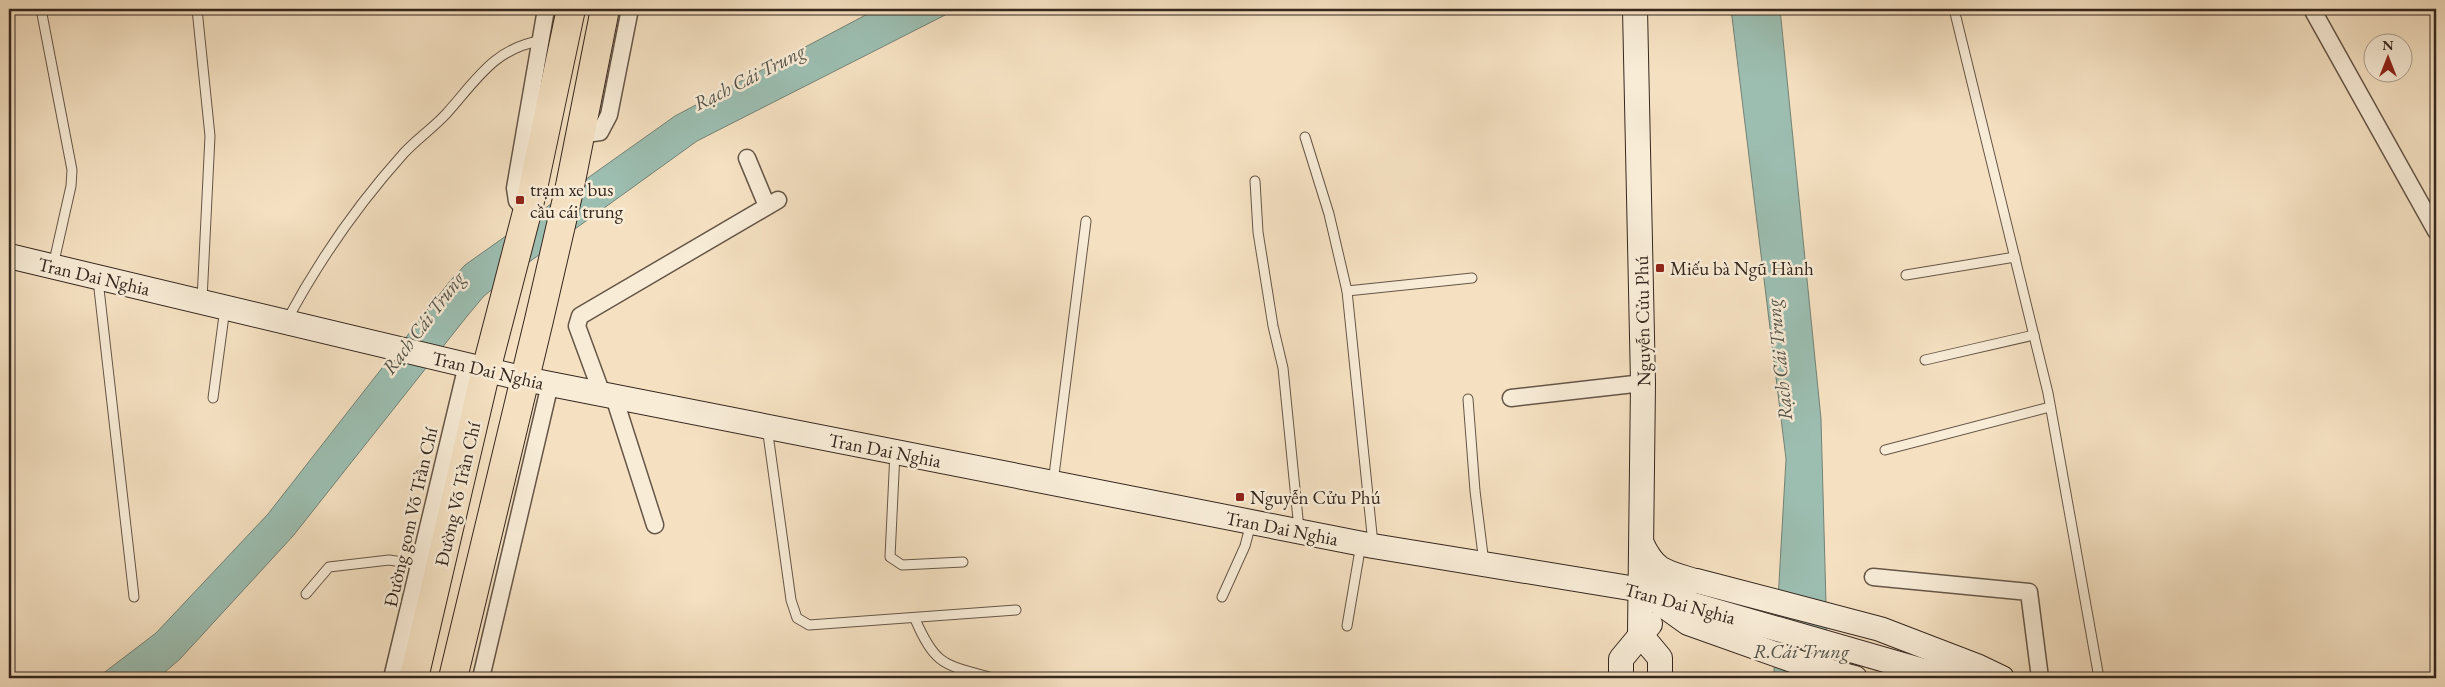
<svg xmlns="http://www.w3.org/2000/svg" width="2445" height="687" font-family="'EB Garamond',serif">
  <rect width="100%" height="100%" fill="#f5e1c2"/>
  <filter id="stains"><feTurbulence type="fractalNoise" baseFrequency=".004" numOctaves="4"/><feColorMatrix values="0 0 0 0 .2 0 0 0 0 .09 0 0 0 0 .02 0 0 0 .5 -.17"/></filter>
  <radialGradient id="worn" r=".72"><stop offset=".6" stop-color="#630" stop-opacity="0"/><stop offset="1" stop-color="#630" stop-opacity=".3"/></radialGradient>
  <g fill="#9cbeb1" stroke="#738276">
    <polygon points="877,9 957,9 697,141 500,283 484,296 468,315 293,536 180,659 158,678 97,678 156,633 268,514 450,281 465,265 675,116"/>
    <polygon points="1731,9 1780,9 1821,419 1828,678 1775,678 1774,671 1786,459"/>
  </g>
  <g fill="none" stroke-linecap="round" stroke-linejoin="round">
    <defs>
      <g id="lane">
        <polyline points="41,9 72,170 71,186 53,266"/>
        <polyline points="197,9 210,136 202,300"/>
        <polyline points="1954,9 2048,393 2099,678"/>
        <polyline points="1305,137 1329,214 1347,291 1373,544"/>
        <polyline points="1255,181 1258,232 1273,326 1283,368 1299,529"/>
        <polyline points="1906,275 2015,257"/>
        <polyline points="98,280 134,597"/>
        <polyline points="1347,291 1472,278"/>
        <path d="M 286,322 C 318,262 359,203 404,153 C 417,139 433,128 446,114 C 475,82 494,48 540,41"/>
        <polyline points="1925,360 2034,335"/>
        <polyline points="213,398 225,308"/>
        <polyline points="1468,399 1475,491 1484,563"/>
        <polyline points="767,427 791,600 797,618 809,625 1016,610"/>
        <polyline points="1885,450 2050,407"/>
        <polyline points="895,452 890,557 902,565 963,562"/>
        <polyline points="1053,483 1086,221"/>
        <polyline points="306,594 329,567 389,560 422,565"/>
        <polyline points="1222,597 1245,546 1251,523"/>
        <path d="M 915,619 C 936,667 944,664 992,678"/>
        <polyline points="1347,626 1361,544"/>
      </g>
      <g id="street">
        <polyline points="2312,9 2436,231"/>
        <polyline points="579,135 600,132 609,115 630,9"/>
        <polyline points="747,158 767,206"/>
        <polyline points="527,213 517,201 515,188 546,9"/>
        <polyline points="602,394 577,326 580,316 778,200"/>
        <polyline points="614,397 655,525"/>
        <polyline points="1511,398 1643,383"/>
        <polyline points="1873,577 2029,592 2040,678"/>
        <polyline points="392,678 467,365"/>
        <polyline points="481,678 550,384"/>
      </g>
      <g id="secondary">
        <polyline points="1635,9 1643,383 1640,634 1660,658 1660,678"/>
        <polyline points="9,256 525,379 1373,546 1642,590 1948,678"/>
        <path d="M 1642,544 C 1655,572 1666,572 1695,581"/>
        <polyline points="1651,589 1697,581 1880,629 1979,667 2002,678"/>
        <polyline points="1653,598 1688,623 1806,665 1855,678"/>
        <polyline points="1621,678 1621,659 1650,624"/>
      </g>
      <g id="highway">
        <polyline points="414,678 486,370 532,193 571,9"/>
        <polyline points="453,678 539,320 570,186 605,9"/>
      </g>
    </defs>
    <use href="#lane" stroke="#665647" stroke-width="11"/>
    <use href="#street" stroke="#665647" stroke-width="19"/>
    <use href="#secondary" stroke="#36271e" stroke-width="26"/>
    <use href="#highway" stroke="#36271e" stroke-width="30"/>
    <use href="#lane" stroke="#f8ecd7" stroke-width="9"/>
    <use href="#street" stroke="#f8ecd7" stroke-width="16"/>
    <use href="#secondary" stroke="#f8ecd7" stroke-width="24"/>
    <use href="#highway" stroke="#f5e1c2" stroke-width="28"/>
  </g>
  <g fill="#8f2418" stroke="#f8ecd7" stroke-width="2">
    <rect x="515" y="195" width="10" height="10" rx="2.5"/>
    <rect x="1655" y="263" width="10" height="10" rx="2.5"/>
    <rect x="1235" y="492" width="10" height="10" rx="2.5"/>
  </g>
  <g text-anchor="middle" stroke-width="5" stroke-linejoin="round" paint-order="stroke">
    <g font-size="19" fill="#36271e" stroke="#f8ecd7" text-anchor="start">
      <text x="530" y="196">trạm xe bus<tspan x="530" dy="22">cầu cái trung</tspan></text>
      <text x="1670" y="275">Miếu bà Ngũ Hành</text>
      <text x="1250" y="504">Nguyễn Cửu Phú</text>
    </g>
    <g font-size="19" fill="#36271e" stroke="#f8ecd7">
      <text transform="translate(94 276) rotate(13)" y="7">Tran Dai Nghia</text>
      <text transform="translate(1642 321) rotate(-91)" y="7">Nguyễn Cửu Phú</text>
      <text transform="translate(488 370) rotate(13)" y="7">Tran Dai Nghia</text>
      <text transform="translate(885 450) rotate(11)" y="7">Tran Dai Nghia</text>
      <text transform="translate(457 494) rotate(-77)" y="7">Đường Võ Trần Chí</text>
      <text transform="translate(410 517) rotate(-77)" y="7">Đường gom Võ Trần Chí</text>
      <text transform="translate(1282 528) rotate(11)" y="7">Tran Dai Nghia</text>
      <text transform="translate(1680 603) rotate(15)" y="7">Tran Dai Nghia</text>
    </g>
    <g font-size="20" font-style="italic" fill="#55544a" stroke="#f8ecd7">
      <text transform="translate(749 77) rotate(-27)" y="7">Rạch Cái Trung</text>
      <text transform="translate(423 323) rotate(-53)" y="7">Rạch Cái Trung</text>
      <text transform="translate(1779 360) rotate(-96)" y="7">Rạch Cái Trung</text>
      <text x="1801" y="658">R.Cái Trung</text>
    </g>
  </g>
  <rect width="2445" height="687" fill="none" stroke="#f5e1c2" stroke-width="30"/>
  <rect x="10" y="10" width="2425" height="667" fill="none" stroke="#36271e" stroke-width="2.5"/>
  <rect x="15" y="15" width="2415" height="657" fill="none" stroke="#36271e"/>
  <g transform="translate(2388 58)"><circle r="24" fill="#f8ecd7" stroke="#aa9d8d"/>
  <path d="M0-4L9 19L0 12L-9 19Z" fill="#8f2418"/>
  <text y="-8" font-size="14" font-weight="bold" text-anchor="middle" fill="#36271e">N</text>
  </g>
  <rect width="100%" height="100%" filter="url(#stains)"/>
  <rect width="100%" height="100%" fill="url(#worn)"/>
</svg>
